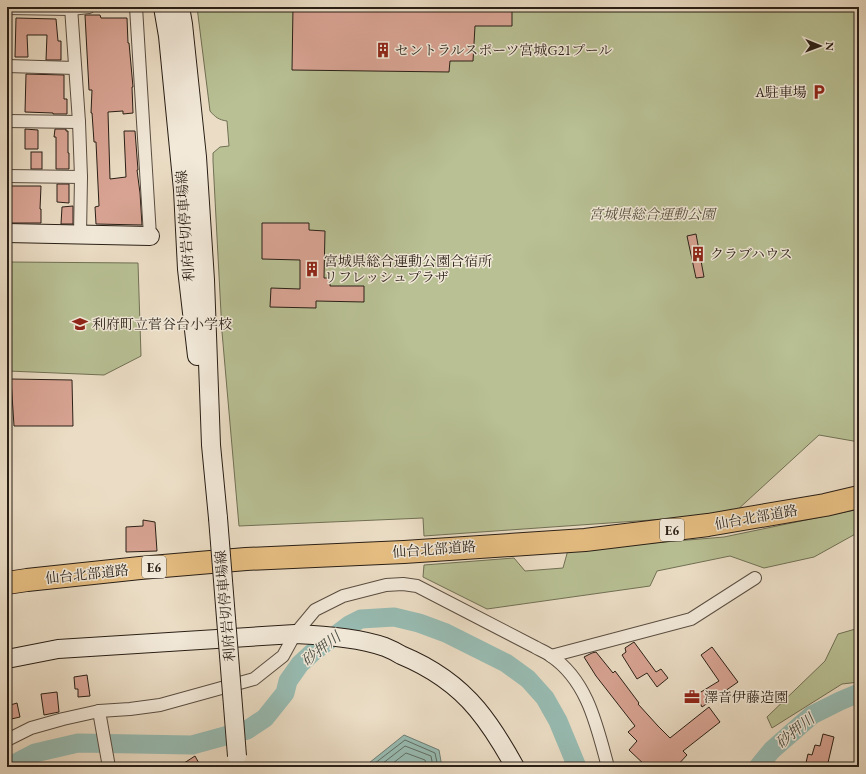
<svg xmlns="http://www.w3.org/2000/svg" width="866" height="774" font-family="'EB Garamond','Noto Serif JP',serif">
  <rect width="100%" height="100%" fill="#ebddc5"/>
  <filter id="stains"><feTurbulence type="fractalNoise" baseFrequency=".005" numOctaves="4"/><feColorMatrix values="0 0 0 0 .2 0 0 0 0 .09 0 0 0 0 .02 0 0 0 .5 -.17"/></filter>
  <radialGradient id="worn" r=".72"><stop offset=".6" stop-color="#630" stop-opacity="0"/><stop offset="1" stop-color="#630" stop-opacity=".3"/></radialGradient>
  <g fill="#b8c094" stroke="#707055">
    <path d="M 197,7 L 859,7 L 859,442 L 819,435 L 735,512 L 680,518 L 424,536 L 423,518 L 239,526 L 222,332 L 213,161 L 213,153 L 220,147 L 229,146 L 227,121 C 219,120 215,117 210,111 Z"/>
    <polygon points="9,262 138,263 141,356 104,375 8,371"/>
    <polygon points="859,509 859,532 814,557 764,568 730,556 657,571 650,586 487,609 423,577 424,565 514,558 525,571 563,568 568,550 724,537"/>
    <polygon points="859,628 859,682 842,684 772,728 767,717 825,661 838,634"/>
  </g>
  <polygon fill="#98bcb3" stroke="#6c7d74" points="404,735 439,750 442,767 364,767"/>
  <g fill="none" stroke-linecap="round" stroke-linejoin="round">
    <g stroke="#606e64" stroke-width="1">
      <polyline points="370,767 405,740 435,753 438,767"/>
      <polyline points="378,767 405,746 431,756 433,767"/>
      <polyline points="388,767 406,753 425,760 427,767"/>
    </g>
    <g stroke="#98bcb3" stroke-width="19">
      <polyline points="8,767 35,753 78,743 192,745 247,730 265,718 285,693 288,681 300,664 312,653 349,625 361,619 394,617 419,623 446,633 506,663 528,679 545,698 558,721 577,767"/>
      <polyline points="758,767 772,750 812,715 840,701 859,693"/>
    </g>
  </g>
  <g fill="#d9a494" stroke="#291f16">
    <polygon points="293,7 512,7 512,26 475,26 473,61 450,61 449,72 292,70"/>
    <polygon points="85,15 100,15 101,18 127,18 128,43 129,43 133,87 132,87 133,113 123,114 123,111 108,112 110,179 126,177 124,131 135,131 138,170 137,170 140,193 142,225 96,224 95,207 99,206 96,142 94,142 92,113 91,113 92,90 89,90"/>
    <polygon points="16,18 56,19 58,41 61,41 61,60 46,60 47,35 27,35 28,57 15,57"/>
    <polygon points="26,74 64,75 64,99 67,99 67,114 53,114 53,113 25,112"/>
    <polygon points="25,129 38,130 38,149 25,149"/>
    <polygon points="55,129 66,129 66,131 68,131 68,153 69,153 69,169 56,169 56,137 54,137"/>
    <rect x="31" y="152" width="11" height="17"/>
    <polygon points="57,184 69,184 69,203 57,202"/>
    <polygon points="7,186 41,186 40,209 41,209 41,223 7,223"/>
    <polygon points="73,206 73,224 61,224 62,207"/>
    <polygon points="262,223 309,223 309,230 325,231 324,278 330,278 330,286 364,286 364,302 316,301 316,308 270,307 271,288 300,289 300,260 262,259"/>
    <polygon points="696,234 704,277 696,278 687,236"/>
    <polygon points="11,379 72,380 73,426 14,426"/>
    <polygon points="143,520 155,522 157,551 126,552 126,527 143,526"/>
    <polygon points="634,642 656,672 661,669 668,678 657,687 647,673 637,679 622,655 626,652 625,648"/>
    <polygon points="712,647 738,682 702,707 696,695 719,681 701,655"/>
    <polygon points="596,652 613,673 615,671 639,703 638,704 658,726 670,738 709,707 720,722 683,751 687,755 676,767 647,767 629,750 637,741 628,732 635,726 596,676 584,657 592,653"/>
    <polygon points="87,675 90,696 78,697 78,689 75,689 74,677"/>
    <polygon points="57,692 59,712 44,715 41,694"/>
    <polygon points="17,703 20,717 7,720 7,706"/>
    <polygon points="823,734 834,737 827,767 805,767 808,754 812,755 815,745 820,746"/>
    <polygon points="195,756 201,767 178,767"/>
  </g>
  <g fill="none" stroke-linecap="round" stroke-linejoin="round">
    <defs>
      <g id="street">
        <polyline points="71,7 79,122 81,177 80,235"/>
        <polyline points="136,7 150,236"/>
        <polyline points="7,8 71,9 89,7"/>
        <polyline points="7,66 75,68"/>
        <polyline points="7,121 79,122"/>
        <polyline points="7,176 81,177"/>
        <polyline points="551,656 691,619 755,578"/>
        <polyline points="99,711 109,767"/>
        <path d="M 7,740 L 31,728 L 63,719 L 99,711 L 130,709 L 160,705 L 254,679 L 283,656 L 295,634 L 315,610 L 343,596 L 386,585 L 403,584 L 417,586 L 535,647 C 540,650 546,652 551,656 C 588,681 597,727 608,767"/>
      </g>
      <g id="secondary">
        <polyline points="163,7 168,36 183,190 187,269 197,356"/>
        <polyline points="180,7 183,24 197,157 205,280 211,445 218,518"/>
        <polyline points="7,233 150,236"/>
        <path d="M 7,659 L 58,649 L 295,634 C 323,635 359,638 385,647 C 390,649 396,652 401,655 C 430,667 457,685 477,709 C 492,727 504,747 515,767"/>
      </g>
      <polyline id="highway" points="7,583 27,580 140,568 246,559 404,552 585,540 708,525 825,505 859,497"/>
    </defs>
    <use href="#street" stroke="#5a4e42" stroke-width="14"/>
    <use href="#secondary" stroke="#291f16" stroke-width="20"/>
    <use href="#highway" stroke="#291f16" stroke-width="24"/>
    <use href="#street" stroke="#f2e9d9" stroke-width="12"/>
    <use href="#secondary" stroke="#f2e9d9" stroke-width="18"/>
    <use href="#highway" stroke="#e6be82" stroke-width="22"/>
    <defs>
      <polyline id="secondary-bridge" points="218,518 237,756"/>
    </defs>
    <use href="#secondary-bridge" stroke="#291f16" stroke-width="20" stroke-linecap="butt"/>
    <use href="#secondary-bridge" stroke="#f2e9d9" stroke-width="18"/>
  </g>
  <defs>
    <symbol id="building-bare" viewBox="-9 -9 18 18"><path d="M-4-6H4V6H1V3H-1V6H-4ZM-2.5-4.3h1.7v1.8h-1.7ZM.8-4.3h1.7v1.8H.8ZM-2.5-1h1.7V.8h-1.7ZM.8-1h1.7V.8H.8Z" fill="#8f2418" stroke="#f2e9d9" stroke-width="2.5" paint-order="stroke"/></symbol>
    <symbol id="parking-bare" viewBox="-9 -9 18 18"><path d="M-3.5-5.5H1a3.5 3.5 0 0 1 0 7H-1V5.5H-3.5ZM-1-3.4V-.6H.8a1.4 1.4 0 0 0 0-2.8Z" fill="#8f2418" stroke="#f2e9d9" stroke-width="2.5" paint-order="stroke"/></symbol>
    <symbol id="school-bare" viewBox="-9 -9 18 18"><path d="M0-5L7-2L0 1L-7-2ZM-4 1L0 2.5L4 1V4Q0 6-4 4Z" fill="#8f2418" stroke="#f2e9d9" stroke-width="2.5" paint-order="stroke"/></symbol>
    <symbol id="office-bare" viewBox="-9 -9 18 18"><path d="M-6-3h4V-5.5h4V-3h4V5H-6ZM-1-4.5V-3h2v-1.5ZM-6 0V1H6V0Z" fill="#8f2418" stroke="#f2e9d9" stroke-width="2.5" paint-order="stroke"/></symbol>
  </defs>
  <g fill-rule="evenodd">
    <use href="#building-bare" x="372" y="39" width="22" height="22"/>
    <use href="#parking-bare" x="808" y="81" width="22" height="22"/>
    <use href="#building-bare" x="687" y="243" width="22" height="22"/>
    <use href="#building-bare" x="301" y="258" width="22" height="22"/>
    <use href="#school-bare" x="69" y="313" width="22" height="22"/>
    <use href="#office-bare" x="681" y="686" width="22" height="22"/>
  </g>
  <g text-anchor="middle" stroke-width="3" stroke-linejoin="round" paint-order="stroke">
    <g fill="#f2e9d9" stroke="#655c50" stroke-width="1">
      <rect x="660" y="519" width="24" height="22" rx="3"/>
      <rect x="142" y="556" width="24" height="22" rx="3"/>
    </g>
    <g font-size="13" font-weight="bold" fill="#291f16">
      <text x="672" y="535">E6</text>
      <text x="154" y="572">E6</text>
    </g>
    <g font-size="14" fill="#291f16" stroke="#f2e9d9" text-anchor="start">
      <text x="395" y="55">セントラルスポーツ宮城G21プール</text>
      <text x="807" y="97" text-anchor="end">A駐車場</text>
      <text x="710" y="259">クラブハウス</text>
      <text x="324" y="266">宮城県総合運動公園合宿所<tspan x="324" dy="16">リフレッシュプラザ</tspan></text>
      <text x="92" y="329">利府町立菅谷台小学校</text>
      <text x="704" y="702">澤音伊藤造園</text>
    </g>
    <g font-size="14" font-style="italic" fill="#544f3c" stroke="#f2e9d9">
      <text x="652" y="219">宮城県総合運動公園</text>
    </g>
    <g font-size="14" fill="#291f16" stroke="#f2e9d9">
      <text transform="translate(185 226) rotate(-94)" y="5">利府岩切停車場線</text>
      <text transform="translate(756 517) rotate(-10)" y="5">仙台北部道路</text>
      <text transform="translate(434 549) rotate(-4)" y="5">仙台北部道路</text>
      <text transform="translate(87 574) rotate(-6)" y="5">仙台北部道路</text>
      <text transform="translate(225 606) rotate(-95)" y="5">利府岩切停車場線</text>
    </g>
    <g font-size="15" font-style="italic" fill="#4a4e45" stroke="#f2e9d9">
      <text transform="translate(321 649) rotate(-38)" y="5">砂押川</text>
      <text transform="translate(795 731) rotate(-39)" y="5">砂押川</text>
    </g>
  </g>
  <rect width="866" height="774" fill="none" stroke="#ebddc5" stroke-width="24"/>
  <rect x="8" y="8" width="850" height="758" fill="none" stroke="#291f16" stroke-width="2"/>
  <rect x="12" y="12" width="842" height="750" fill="none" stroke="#291f16"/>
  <g transform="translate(820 46) rotate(91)" stroke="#f2e9d9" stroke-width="3" paint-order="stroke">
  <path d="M0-3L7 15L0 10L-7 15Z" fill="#291f16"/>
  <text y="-6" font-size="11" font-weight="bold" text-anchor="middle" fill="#291f16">N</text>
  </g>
  <rect width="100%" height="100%" filter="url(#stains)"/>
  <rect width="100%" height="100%" fill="url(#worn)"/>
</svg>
